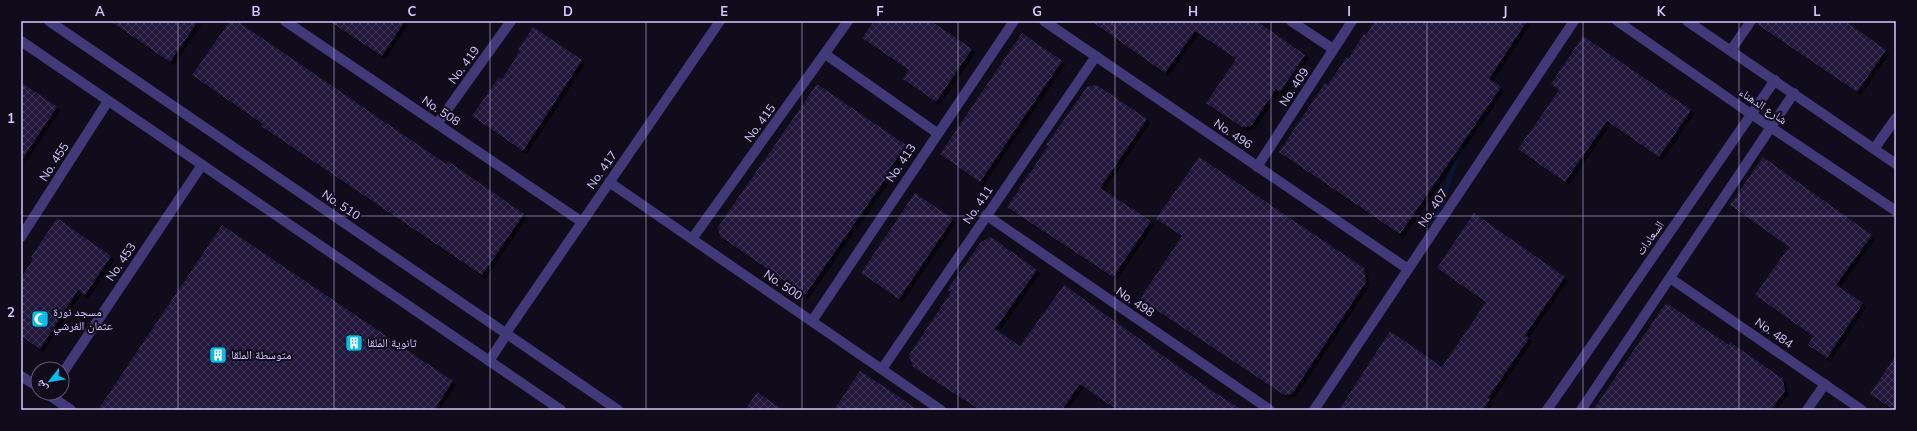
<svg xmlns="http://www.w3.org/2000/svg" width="1917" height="431" font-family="Mulish,'Noto Naskh Arabic',sans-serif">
  <defs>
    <pattern id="building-cross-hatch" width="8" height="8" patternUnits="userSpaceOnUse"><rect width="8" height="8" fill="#23193b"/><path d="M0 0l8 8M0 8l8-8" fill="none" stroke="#423958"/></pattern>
    <filter id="shadow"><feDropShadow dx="3.5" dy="3.5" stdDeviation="0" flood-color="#0009"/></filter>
  </defs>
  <rect width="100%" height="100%" fill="#100c1b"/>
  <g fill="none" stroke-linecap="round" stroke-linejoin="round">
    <polyline stroke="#0a1636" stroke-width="5" points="1433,226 1464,137"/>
  </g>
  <g fill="url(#building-cross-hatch)" filter="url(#shadow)">
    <polygon points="110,21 198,21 170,62"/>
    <polygon points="230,21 237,21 417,144 446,164 448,161 524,214 482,275 261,126 263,124 192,75"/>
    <polygon points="329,21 405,21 382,56"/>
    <polygon points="874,21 931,21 972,49 936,102 903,79 909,70 862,38"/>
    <polygon points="1091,21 1257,21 1305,55 1280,92 1276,89 1251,126 1242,127 1206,103 1235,61 1235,58 1195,31 1165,73"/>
    <polygon points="1375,21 1527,21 1489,79 1501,87 1400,234 1279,152 1325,83 1328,85 1346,58 1348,59 1364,34 1366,35"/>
    <polygon points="1757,21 1845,21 1886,50 1857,92 1757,24"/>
    <polygon points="533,27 582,60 523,151 472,116 499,77 502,79 520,51 518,50"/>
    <polygon points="1022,33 1062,61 980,182 940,154"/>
    <polygon points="1583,36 1691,110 1659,157 1607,121 1565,182 1518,149 1559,90 1551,84"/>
    <polygon points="21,82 57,107 21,161"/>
    <polygon points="817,84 906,145 889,170 891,171 805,295 720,236 718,227"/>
    <polygon points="1097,85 1147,119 1100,188 1151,221 1113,277 1007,207 1048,146 1046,145 1087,87"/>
    <polygon points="1199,157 1364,268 1366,282 1292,394 1284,395 1140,299 1182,236 1156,219"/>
    <polygon points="1763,157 1872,235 1836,285 1863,303 1827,358 1808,345 1813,336 1755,295 1789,247 1730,205"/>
    <polygon points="915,193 953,219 899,299 861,273"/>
    <polygon points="1474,213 1565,277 1525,335 1529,338 1488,398 1490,399 1483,410 1339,410 1390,331 1442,367 1486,302 1437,268"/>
    <polygon points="57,218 111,256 85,295 78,290 40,349 21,336 21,278 33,259 31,257"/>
    <polygon points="222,225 453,381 434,410 98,410"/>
    <polygon points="991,237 1037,270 995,329 1020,346 1064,285 1211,390 1242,410 1117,410 1080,384 1062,410 980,410 913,367 909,355 951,292 947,290 981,242"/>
    <polygon points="1666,303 1729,345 1730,342 1783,379 1785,391 1771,410 1593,410"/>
    <polygon points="1896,355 1896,410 1894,410 1870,394"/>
    <polygon points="860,371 886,388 918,410 834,410"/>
    <polygon points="757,392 783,410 745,410"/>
  </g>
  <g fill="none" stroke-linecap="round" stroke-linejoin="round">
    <g stroke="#413978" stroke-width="10">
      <polyline points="285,21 582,222"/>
      <polyline points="1044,21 1408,269"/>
      <polyline points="1291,21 1333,49"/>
      <polyline points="1731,50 1751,21"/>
      <polyline points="825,54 937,133"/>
      <polyline points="437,124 511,21"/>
      <polyline points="1874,149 1896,118"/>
      <polyline points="1257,167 1352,21"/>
      <polyline points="609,182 941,410"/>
      <polyline points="986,215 1270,410"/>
      <polyline points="21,237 108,101"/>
      <polyline points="692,239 848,21"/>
      <polyline points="1670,278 1862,410"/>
      <polyline points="812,321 1014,21"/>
      <polyline points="506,333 720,21"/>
      <polyline points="882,369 1096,56"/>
      <polyline points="62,374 202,165"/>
      <polyline points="1314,410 1574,21"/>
      <polyline points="1807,410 1825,384"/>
    </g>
    <g stroke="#413978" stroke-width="10">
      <polyline points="49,21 618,410"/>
      <polyline points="1617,21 1751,114 1896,211"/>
      <polyline points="1687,21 1896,164"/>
      <polyline points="21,41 561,410"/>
      <polyline points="489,361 507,334"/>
      <polyline points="21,376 38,387"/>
      <polyline points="46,393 71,410"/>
      <polyline points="1547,410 1775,80"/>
      <polyline points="1581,410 1794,93"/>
    </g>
  </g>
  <path fill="none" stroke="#d3c8fd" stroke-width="1" stroke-opacity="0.55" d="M 178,21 L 178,410M 334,21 L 334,410M 490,21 L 490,410M 646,21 L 646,410M 802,21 L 802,410M 958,21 L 958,410M 1115,21 L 1115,410M 1271,21 L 1271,410M 1427,21 L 1427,410M 1583,21 L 1583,410M 1739,21 L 1739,410M 21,216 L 1896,216"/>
  <defs>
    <symbol id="mosque-square" viewBox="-11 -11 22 22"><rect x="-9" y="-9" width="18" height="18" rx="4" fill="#0abce7" stroke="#100c1b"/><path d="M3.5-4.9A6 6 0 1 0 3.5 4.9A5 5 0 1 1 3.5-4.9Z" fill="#fff"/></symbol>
    <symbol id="building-square" viewBox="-11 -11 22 22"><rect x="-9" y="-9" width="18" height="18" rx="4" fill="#0abce7" stroke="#100c1b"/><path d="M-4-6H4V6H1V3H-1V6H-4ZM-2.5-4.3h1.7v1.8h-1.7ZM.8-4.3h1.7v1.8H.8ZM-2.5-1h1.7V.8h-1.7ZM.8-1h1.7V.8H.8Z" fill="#fff"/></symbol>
  </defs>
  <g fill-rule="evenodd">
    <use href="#mosque-square" x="30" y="309" width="20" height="20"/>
    <use href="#building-square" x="344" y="333" width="20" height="20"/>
    <use href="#building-square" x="208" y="345" width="20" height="20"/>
  </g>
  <g text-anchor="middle" stroke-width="4" stroke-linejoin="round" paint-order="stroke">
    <g font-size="12" fill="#d3c8fd" stroke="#100c1b">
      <text transform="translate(464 65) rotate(-54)" y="4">No. 419</text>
      <text transform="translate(1294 87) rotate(-57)" y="4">No. 409</text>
      <text transform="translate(1763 106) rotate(34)" y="4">شارع الدهناء</text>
      <text transform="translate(441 111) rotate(34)" y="4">No. 508</text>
      <text transform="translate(760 123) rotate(-54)" y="4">No. 415</text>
      <text transform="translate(1233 134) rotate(34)" y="4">No. 496</text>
      <text transform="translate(54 162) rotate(-57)" y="4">No. 455</text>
      <text transform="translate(901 163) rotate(-56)" y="4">No. 413</text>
      <text transform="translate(602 170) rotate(-55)" y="4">No. 417</text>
      <text transform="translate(341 205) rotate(34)" y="4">No. 510</text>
      <text transform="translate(978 205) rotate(-56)" y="4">No. 411</text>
      <text transform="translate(1433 208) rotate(-56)" y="4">No. 407</text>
      <text transform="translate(1650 238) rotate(-55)" y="4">السعادات</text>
      <text transform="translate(121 262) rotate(-56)" y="4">No. 453</text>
      <text transform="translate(783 285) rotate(34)" y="4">No. 500</text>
      <text transform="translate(1135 302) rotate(34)" y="4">No. 498</text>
      <text transform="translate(1774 333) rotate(35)" y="4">No. 484</text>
    </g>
    <g font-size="12" fill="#d3c8fd" stroke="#100c1b" text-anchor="start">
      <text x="53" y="316">مسجد نورة<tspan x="53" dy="14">عثمان الغرشي</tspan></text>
      <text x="367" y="347">ثانوية الملقا</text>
      <text x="231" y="359">متوسطة الملقا</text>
    </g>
  </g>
  <rect width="1917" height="431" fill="none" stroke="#100c1b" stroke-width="44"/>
  <g transform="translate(50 381) rotate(239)"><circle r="19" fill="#100c1b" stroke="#5e5775"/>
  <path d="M0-3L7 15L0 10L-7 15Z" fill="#0abce7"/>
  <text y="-6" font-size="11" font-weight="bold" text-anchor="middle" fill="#d3c8fd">ش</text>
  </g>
  <rect x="22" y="22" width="1873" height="387" fill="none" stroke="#d3c8fd" stroke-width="1.5"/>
  <g font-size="13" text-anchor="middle" font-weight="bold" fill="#d3c8fd">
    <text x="100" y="16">A</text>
    <text x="256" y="16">B</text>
    <text x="412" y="16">C</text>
    <text x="568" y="16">D</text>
    <text x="724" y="16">E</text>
    <text x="880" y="16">F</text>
    <text x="1037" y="16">G</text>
    <text x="1193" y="16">H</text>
    <text x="1349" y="16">I</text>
    <text x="1505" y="16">J</text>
    <text x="1661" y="16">K</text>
    <text x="1817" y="16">L</text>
    <text x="11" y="123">1</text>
    <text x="11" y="317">2</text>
  </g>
</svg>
